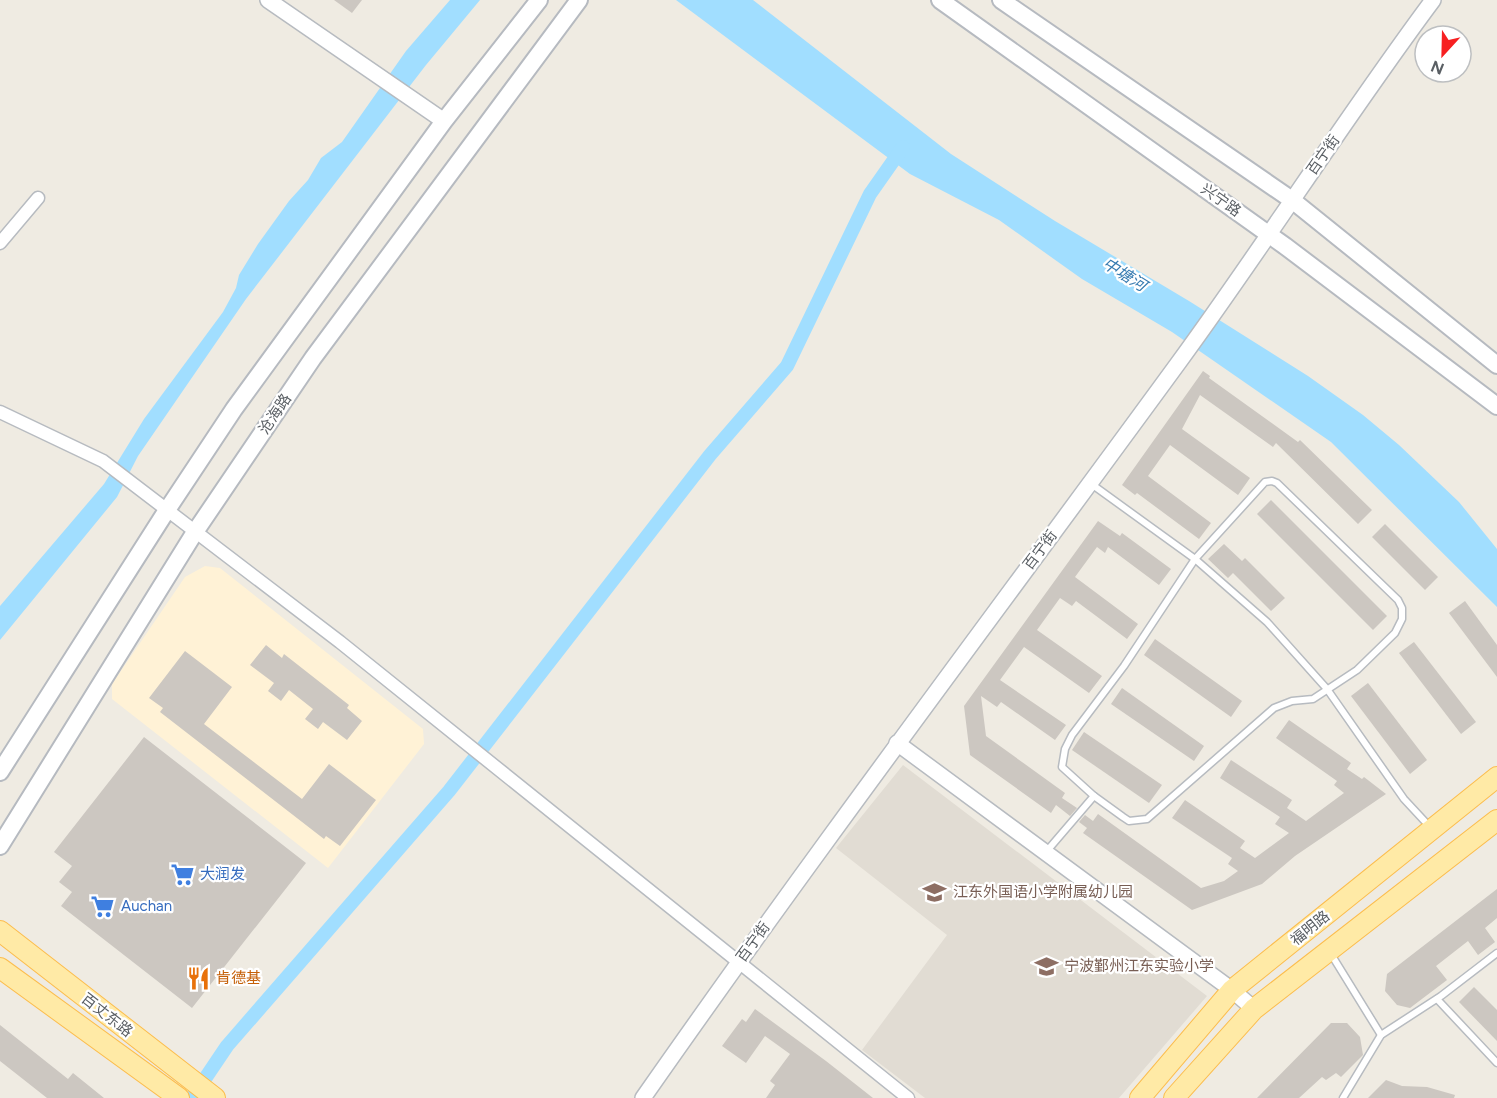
<svg xmlns="http://www.w3.org/2000/svg" width="1497" height="1098" font-family="Figtree,'Noto Sans SC',sans-serif">
  <rect width="100%" height="100%" fill="#efebe2"/>
  <polygon fill="#fff2d6" points="205,566 220,568 423,729 424,744 328,868 112,699 112,684 185,577"/>
  <polygon fill="#e1dcd3" points="903,765 1207,996 1119,1098 925,1098 862,1050 947,935 836,848"/>
  <g fill="#a1deff">
    <polygon points="450,0 480,0 426,65 246,299 138,456 117,497 0,640 0,606 104,484 144,419 223,312 236,288 239,275 258,244 289,201 308,180 321,158 342,142 406,51"/>
    <polygon points="676,0 753,0 951,154 1055,221 1189,301 1308,376 1363,415 1399,445 1459,502 1497,549 1497,607 1331,442 1172,332 1082,279 999,220 910,174"/>
  </g>
  <g fill="none" stroke-linecap="round" stroke-linejoin="round">
    <polyline stroke="#a1deff" stroke-width="14" points="192,1098 227,1046 449,791 710,455 787,366 870,194 903,147"/>
  </g>
  <g fill="#ccc7c1">
    <polygon points="334,0 362,0 352,13"/>
    <polygon points="1203,371 1210,376 1209,378 1298,442 1300,440 1372,510 1358,524 1276,443 1273,447 1200,395 1182,429 1250,478 1238,495 1170,445 1148,476 1211,523 1199,539 1137,493 1135,495 1122,485"/>
    <polygon points="1271,500 1387,616 1373,630 1257,514"/>
    <polygon points="1098,521 1120,536 1122,533 1171,569 1159,585 1108,547 1105,553 1097,547 1075,577 1138,624 1127,639 1076,601 1072,606 1060,598 1037,630 1102,676 1089,693 1024,647 1000,680 1066,725 1055,740 1001,702 997,707 981,696 986,736 1065,793 1062,798 1077,808 1070,816 1056,805 1051,813 970,755 964,706"/>
    <polygon points="1385,524 1438,577 1425,590 1372,537"/>
    <polygon points="1224,544 1242,561 1245,558 1285,598 1271,611 1233,573 1228,578 1208,559"/>
    <polygon points="1465,601 1497,645 1497,677 1449,613"/>
    <polygon points="1155,639 1242,701 1231,717 1144,655"/>
    <polygon points="1414,642 1476,722 1461,734 1399,653"/>
    <polygon points="266,645 282,658 284,654 349,705 347,708 362,721 347,740 323,722 318,729 305,719 313,709 289,690 281,701 268,691 274,683 250,665"/>
    <polygon points="185,651 232,687 204,724 302,799 329,764 376,800 340,846 326,836 324,839 160,712 163,708 149,698"/>
    <polygon points="1368,683 1427,760 1410,774 1351,696"/>
    <polygon points="1122,688 1204,746 1194,761 1111,704"/>
    <polygon points="1289,720 1351,763 1347,769 1362,779 1364,777 1386,794 1295,856 1262,884 1192,910 1083,833 1087,828 1079,822 1085,815 1093,821 1098,814 1201,888 1224,881 1238,871 1228,864 1232,858 1172,818 1185,800 1245,841 1240,848 1255,858 1289,833 1275,824 1280,817 1220,778 1231,760 1292,800 1287,808 1306,821 1344,793 1334,785 1337,781 1276,738"/>
    <polygon points="1084,732 1162,785 1149,803 1072,750"/>
    <polygon points="144,737 306,863 192,1008 61,906 72,892 59,882 72,866 54,852"/>
    <polygon points="1497,889 1497,918 1485,928 1495,942 1478,955 1468,941 1436,966 1447,980 1410,1008 1397,1005 1385,991 1387,974"/>
    <polygon points="1474,987 1497,1010 1497,1041 1459,1002"/>
    <polygon points="755,1009 826,1061 873,1098 766,1098 775,1085 770,1081 790,1054 765,1036 746,1063 722,1046 742,1019 746,1022"/>
    <polygon points="1331,1023 1347,1023 1360,1037 1363,1055 1341,1077 1336,1073 1326,1080 1322,1077 1299,1098 1257,1098"/>
    <polygon points="0,1025 68,1079 73,1073 104,1098 47,1098 0,1061"/>
    <polygon points="1386,1080 1402,1086 1427,1087 1455,1095 1454,1098 1368,1098"/>
  </g>
  <g fill="none" stroke-linecap="round" stroke-linejoin="round">
    <defs>
      <g id="service">
        <polygon points="1272,481 1277,483 1398,600 1402,608 1402,619 1395,633 1357,670 1313,699 1292,701 1274,708 1147,819 1129,821 1123,817 1094,796 1062,767 1065,749 1072,735 1124,666 1195,559 1265,482"/>
        <polyline points="1090,483 1195,559 1267,622 1327,689 1404,799 1430,827"/>
        <polyline points="1046,852 1094,796"/>
        <polyline points="1331,954 1381,1035"/>
        <polyline points="1437,999 1497,1063"/>
        <polyline points="1343,1098 1381,1035 1441,996 1497,953"/>
      </g>
      <g id="minor">
        <polyline points="0,243 38,198"/>
        <polyline points="0,412 103,461 340,642 908,1098"/>
      </g>
      <g id="tertiary">
        <polyline points="268,0 444,121"/>
        <polyline points="897,743 1232,990 1254,1009"/>
        <path d="M 643,1098 C 817,849 1000,607 1179,362 C 1266,243 1345,118 1433,0"/>
      </g>
      <g id="secondary">
        <polyline points="940,0 1285,246 1497,406"/>
        <polyline points="1001,0 1292,200 1497,365"/>
        <polyline points="0,772 167,510 234,409 444,121 539,0"/>
        <polyline points="0,846 195,532 313,358 579,0"/>
      </g>
      <g id="primary">
        <polyline points="0,931 215,1098"/>
        <polyline points="0,968 179,1098"/>
        <polyline points="1140,1098 1232,990 1497,777"/>
        <polyline points="1174,1098 1254,1009 1497,820"/>
      </g>
    </defs>
    <use href="#service" stroke="#b7bbc0" stroke-width="9"/>
    <use href="#minor" stroke="#b7bbc0" stroke-width="15"/>
    <use href="#tertiary" stroke="#b7bbc0" stroke-width="18"/>
    <use href="#secondary" stroke="#b6bac0" stroke-width="20"/>
    <use href="#primary" stroke="#fcbd4d" stroke-width="22"/>
    <use href="#service" stroke="#fff" stroke-width="6"/>
    <use href="#minor" stroke="#fff" stroke-width="12"/>
    <use href="#tertiary" stroke="#fff" stroke-width="15"/>
    <use href="#secondary" stroke="#fff" stroke-width="16"/>
    <use href="#primary" stroke="#ffeaa6" stroke-width="20"/>
  </g>
  <defs>
    <symbol id="supermarket-bare" viewBox="-9 -9 18 18"><path d="M-6-5.5h2.5l.6 2H6L4.5 2H-2.5L-4.4-4H-6ZM-1.5 3.2a1.3 1.3 0 1 0 .1 0ZM3 3.2a1.3 1.3 0 1 0 .1 0Z" fill="#3f7fe0" stroke="#fff" stroke-width="2.5" paint-order="stroke"/></symbol>
    <symbol id="school-bare" viewBox="-9 -9 18 18"><path d="M0-5L7-2L0 1L-7-2ZM-4 1L0 2.5L4 1V4Q0 6-4 4Z" fill="#8d6e63" stroke="#fff" stroke-width="2.5" paint-order="stroke"/></symbol>
    <symbol id="restaurant-bare" viewBox="-9 -9 18 18"><path d="M-5-6h1v4h1v-4h1v4h1v-4h1v5L-1.5 .5V6h-2V.5L-5-1ZM5-6V6H3V1.5H1.5Q1.5-4 5-6Z" fill="#e8710a" stroke="#fff" stroke-width="2.5" paint-order="stroke"/></symbol>
  </defs>
  <g fill-rule="evenodd">
    <use href="#supermarket-bare" x="166" y="858" width="33" height="33"/>
    <use href="#school-bare" x="918" y="876" width="33" height="33"/>
    <use href="#supermarket-bare" x="86" y="890" width="33" height="33"/>
    <use href="#school-bare" x="1030" y="950" width="33" height="33"/>
    <use href="#restaurant-bare" x="182" y="962" width="33" height="33"/>
  </g>
  <g text-anchor="middle" stroke-width="4.5" stroke-linejoin="round" paint-order="stroke">
    <g font-size="15" fill="#5a5f64" stroke="#fff">
      <text transform="translate(1323 155) rotate(-55)" y="5">百宁街</text>
      <text transform="translate(1221 200) rotate(35)" y="5">兴宁路</text>
      <text transform="translate(275 414) rotate(-56)" y="5">沧海路</text>
      <text transform="translate(1040 550) rotate(-53)" y="5">百宁街</text>
      <text transform="translate(1310 928) rotate(-39)" y="5">福明路</text>
      <text transform="translate(753 942) rotate(-54)" y="5">百宁街</text>
      <text transform="translate(107 1015) rotate(38)" y="5">百丈东路</text>
    </g>
    <g font-size="15" fill="#366cbe" stroke="#fff" text-anchor="start">
      <text x="200" y="879">大润发</text>
      <text x="121" y="911">Auchan</text>
    </g>
    <g font-size="15" fill="#785e54" stroke="#fff" text-anchor="start">
      <text x="953" y="897">江东外国语小学附属幼儿园</text>
      <text x="1064" y="971">宁波鄞州江东实验小学</text>
    </g>
    <g font-size="15" fill="#c56008" stroke="#fff" text-anchor="start">
      <text x="216" y="983">肯德基</text>
    </g>
    <g font-size="16" font-style="italic" fill="#357ab0" stroke="#fff">
      <text transform="translate(1125 274) rotate(32)" y="6">中塘河</text>
    </g>
  </g>
  <g transform="translate(1443 54) rotate(202)"><circle r="28" fill="#ffffff" stroke="#bdbfc1" stroke-width="1.5"/>
  <path d="M0-4.5L10 22L0 15L-10 22Z" fill="#f72021"/>
  <text y="-9" font-size="16" font-weight="bold" text-anchor="middle" fill="#5a5f64">N</text>
  </g>
</svg>
